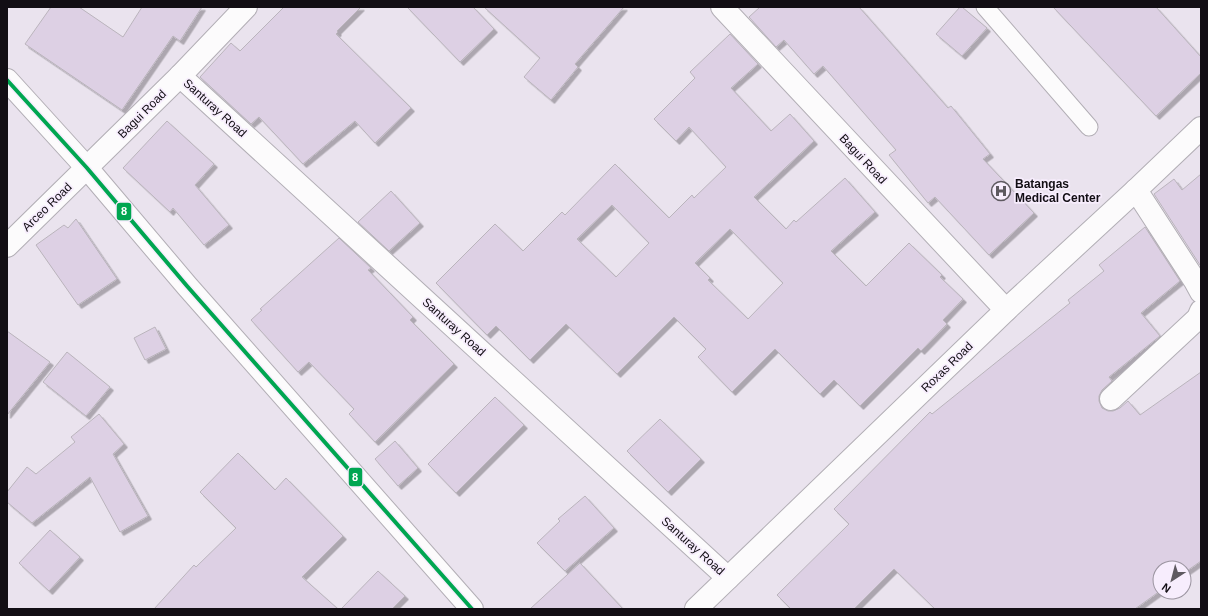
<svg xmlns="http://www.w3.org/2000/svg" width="1208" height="616" font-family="Helvetica,sans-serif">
  <defs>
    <filter id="shadow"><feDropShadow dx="3.5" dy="3.5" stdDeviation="0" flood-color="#0004"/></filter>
  </defs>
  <rect width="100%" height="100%" fill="#eae3ee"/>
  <g fill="#ddd0e4" stroke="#bab4bc" fill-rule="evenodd" filter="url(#shadow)">
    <polygon points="51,7 79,7 123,37 142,7 202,7 180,41 173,36 122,110 25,44"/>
    <polygon points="284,7 361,7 337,31 338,32 336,34 411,108 375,143 355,121 303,164 259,117 251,124 200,77 231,43 240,51"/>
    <polygon points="407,7 473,7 494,29 460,62"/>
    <polygon points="484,7 624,7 575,64 578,67 551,100 524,77 540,58"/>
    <polygon points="760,7 859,7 948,108 951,106 990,154 983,159 1034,213 989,255 935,197 928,203 889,155 896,150 823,66 814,74 784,40 776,47 749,17"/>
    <polygon points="960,7 962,7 987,28 962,56 936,34"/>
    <polygon points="1053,7 1156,7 1201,57 1201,73 1156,116"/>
    <path d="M 730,34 L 758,64 L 731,88 L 771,131 L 790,114 L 814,141 L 754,197 L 786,229 L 794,220 L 796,222 L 845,178 L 875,212 L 831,251 L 866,286 L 909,243 L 942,275 L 940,277 L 963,299 L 943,320 L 947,324 L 921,351 L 918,348 L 860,406 L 834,380 L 820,394 L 775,349 L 732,392 L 698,357 L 706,349 L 674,317 L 617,374 L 566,324 L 530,360 L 496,326 L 487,335 L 436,283 L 495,224 L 523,251 L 562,212 L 565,215 L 615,164 L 669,218 L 692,195 L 694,198 L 726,167 L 689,127 L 676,141 L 654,119 L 695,78 L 690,72 ZM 612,205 L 649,243 L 616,277 L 577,239 ZM 730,229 L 783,283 L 748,319 L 708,280 L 710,278 L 695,263 Z"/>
    <polygon points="167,121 214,164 195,185 229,225 204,245 173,208 170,212 123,168"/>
    <polygon points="1201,174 1201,264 1200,265 1154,194 1174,179 1182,190"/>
    <polygon points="391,191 420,223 389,251 358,222"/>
    <polygon points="76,219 117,279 78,305 36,245 64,225 68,228"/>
    <polygon points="1145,227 1180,281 1141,313 1160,336 1109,377 1112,381 1102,390 1099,396 1099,401 1102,408 1108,411 1113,411 1120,408 1128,401 1140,415 1201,372 1201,561 1184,573 1184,568 1160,568 1160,591 1135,609 935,609 894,569 854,609 791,609 777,595 849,524 834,509 930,412 932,414 1070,303 1068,300 1104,271 1099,265"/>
    <polygon points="339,238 371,268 368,270 413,317 410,320 454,364 375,442 349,414 354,409 309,362 298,372 251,320 262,310 260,309"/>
    <polygon points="155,327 166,349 145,360 134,338"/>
    <polygon points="7,331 50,362 7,415"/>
    <polygon points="67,352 110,387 86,416 43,382"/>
    <polygon points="495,397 524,425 456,493 428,464"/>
    <polygon points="99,414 124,444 113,454 148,516 120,532 90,477 32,523 7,502 7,492 27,467 36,474 75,442 71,437"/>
    <polygon points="660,419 701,459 668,492 627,451"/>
    <polygon points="395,441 418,468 398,486 375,459"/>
    <polygon points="238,453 275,490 286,478 343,536 302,577 338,609 154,609 194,565 196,567 236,528 200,492"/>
    <polygon points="585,496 614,528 565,571 537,543 560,521 558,519"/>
    <polygon points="50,530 80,557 49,591 19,563"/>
    <polygon points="580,563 623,609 530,609"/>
    <polygon points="378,571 405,596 392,609 341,609"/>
  </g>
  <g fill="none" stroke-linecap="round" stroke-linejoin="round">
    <defs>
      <polyline id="lane" points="985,7 1089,127"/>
      <g id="street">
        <polyline points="722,7 1006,310"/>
        <polyline points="180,76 728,578"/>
        <polyline points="1136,190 1195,281 1201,292"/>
        <polyline points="7,246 180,76 246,7"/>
        <polyline points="1111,399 1198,318 1201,311"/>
        <polyline points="696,609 1006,310 1136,190 1201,128"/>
      </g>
      <polyline id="primary" points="7,80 87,168 187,286 472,609"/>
    </defs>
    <use href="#lane" stroke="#b2aeb5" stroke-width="19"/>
    <use href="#street" stroke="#b2aeb5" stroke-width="24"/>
    <use href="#primary" stroke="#b2aeb5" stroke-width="24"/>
    <use href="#lane" stroke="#fcfbfc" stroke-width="17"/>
    <use href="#street" stroke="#fcfbfc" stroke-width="22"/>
    <use href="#primary" stroke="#fcfbfc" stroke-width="22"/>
    <defs>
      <polyline id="bus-1" points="7,80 87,168 187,286 472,609"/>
    </defs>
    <use href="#bus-1" stroke="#f7edfd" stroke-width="7"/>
    <use href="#bus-1" stroke="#00a651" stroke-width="4"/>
  </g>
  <defs>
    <symbol id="hospital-ring" viewBox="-11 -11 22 22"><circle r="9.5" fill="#f7edfd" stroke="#5e5960" stroke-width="1.5"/><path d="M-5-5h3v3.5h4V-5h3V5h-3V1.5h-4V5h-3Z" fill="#5e5960"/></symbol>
  </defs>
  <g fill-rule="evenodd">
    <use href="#hospital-ring" x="990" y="180" width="22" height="22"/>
  </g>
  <g text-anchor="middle" stroke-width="3.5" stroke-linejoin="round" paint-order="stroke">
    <g font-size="12" fill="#120e14" stroke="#f7edfd">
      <text transform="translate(215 108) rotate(42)" y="4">Santuray Road</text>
      <text transform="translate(142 114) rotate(-45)" y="4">Bagui Road</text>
      <text transform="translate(863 159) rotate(47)" y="4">Bagui Road</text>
      <text transform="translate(47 207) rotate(-44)" y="4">Arceo Road</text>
      <text transform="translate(454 327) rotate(42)" y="4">Santuray Road</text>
      <text transform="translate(947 367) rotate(-44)" y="4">Roxas Road</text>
      <text transform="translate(693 546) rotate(42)" y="4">Santuray Road</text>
    </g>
    <g font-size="12" font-weight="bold" fill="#120e14" stroke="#f7edfd" text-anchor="start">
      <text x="1015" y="188">Batangas<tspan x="1015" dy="14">Medical Center</tspan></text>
    </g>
  </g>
  <g stroke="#f7edfd" stroke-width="1.5">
    <rect x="116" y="202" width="16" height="19" rx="4" fill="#00a651"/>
    <rect x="348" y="467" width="15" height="20" rx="4" fill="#00a651"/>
  </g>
  <g font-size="11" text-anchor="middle" font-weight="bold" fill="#fff">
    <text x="124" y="215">8</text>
    <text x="355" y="481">8</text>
  </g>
  <rect width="1208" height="616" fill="none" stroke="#120e14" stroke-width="16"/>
  <g transform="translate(1172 580) rotate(216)"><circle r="19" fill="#f7edfd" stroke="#9b94a0"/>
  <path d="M0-3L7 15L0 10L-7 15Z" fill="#5e5960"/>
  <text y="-6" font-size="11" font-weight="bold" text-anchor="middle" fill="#120e14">N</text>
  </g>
</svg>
